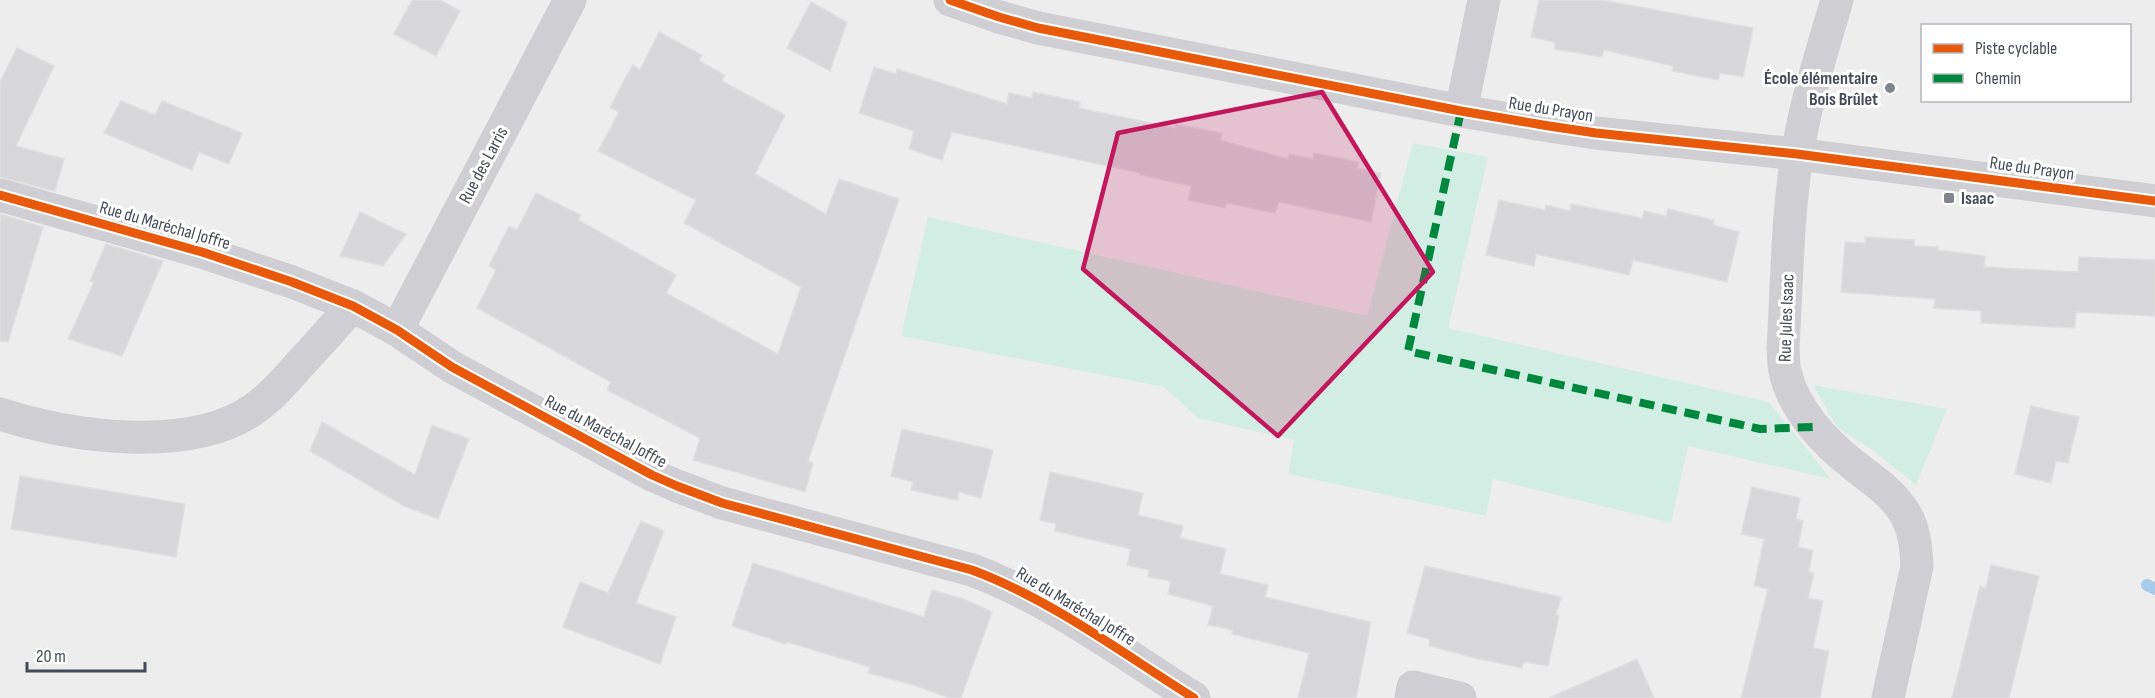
<svg xmlns="http://www.w3.org/2000/svg" width="2155" height="698" font-family="'Sofia Sans Condensed',sans-serif">
  <rect width="100%" height="100%" fill="#eeeded"/>
  <g fill="#d2ede3">
    <polygon points="1413,143 1488,157 1448,328 1769,402 1831,479 1688,446 1671,523 1493,479 1486,516 1288,474 1294,440 1198,418 1164,387 901,336 928,217 1367,316"/>
    <polygon points="1813,385 1947,409 1916,485 1875,452 1837,427"/>
  </g>
  <g fill="none" stroke-linecap="round" stroke-linejoin="round">
    <polyline stroke="#a7cbea" stroke-width="12" points="2147,585 2155,589"/>
  </g>
  <g fill="#d7d6d9" stroke="#dfdfe0" stroke-width="1.5">
    <polygon points="412,0 440,0 460,11 436,56 394,34"/>
    <polygon points="1539,0 1602,0 1753,28 1743,77 1720,73 1718,80 1672,71 1673,66 1604,50 1602,57 1554,49 1555,42 1531,37"/>
    <polygon points="811,2 847,22 830,71 787,48"/>
    <polygon points="659,32 702,55 699,61 725,75 722,81 785,115 755,174 826,214 839,179 899,199 808,461 813,463 805,492 693,460 700,438 607,390 611,382 477,308 496,270 489,266 509,226 517,230 536,193 581,215 578,220 676,275 666,293 778,354 801,287 684,223 696,200 598,151 619,112 610,108 624,80 633,65 640,70"/>
    <polygon points="17,48 54,66 16,146 64,159 55,191 0,177 0,82"/>
    <polygon points="874,67 896,74 897,69 1007,104 1009,93 1032,98 1033,92 1080,102 1079,108 1175,128 1175,124 1222,133 1220,140 1288,159 1289,154 1313,159 1314,153 1359,162 1357,168 1381,173 1371,222 1279,202 1275,213 1227,203 1225,208 1188,200 1191,186 1140,175 1140,173 952,132 942,160 909,149 914,131 859,113"/>
    <polygon points="121,101 155,115 162,101 242,133 229,164 199,152 192,170 104,133"/>
    <polygon points="1499,200 1545,210 1546,205 1570,211 1571,204 1642,218 1644,211 1666,216 1668,209 1714,220 1713,225 1739,232 1727,282 1633,260 1629,275 1536,254 1534,266 1486,255"/>
    <polygon points="360,212 406,234 383,266 340,256"/>
    <polygon points="0,214 43,227 8,342 0,341"/>
    <polygon points="1865,237 1914,240 1915,246 1938,247 1938,250 1985,256 1984,267 2078,272 2079,257 2155,260 2155,316 2076,312 2075,328 1981,323 1981,311 1934,308 1935,299 1841,292 1845,242 1865,243"/>
    <polygon points="106,244 163,261 122,356 68,339 94,282 90,281"/>
    <polygon points="2031,406 2079,417 2068,463 2056,461 2051,483 2015,474"/>
    <polygon points="322,422 415,475 432,425 469,439 438,519 402,505 310,451"/>
    <polygon points="902,429 993,450 981,498 959,492 957,500 911,490 913,482 891,476"/>
    <polygon points="1050,472 1143,493 1138,515 1183,526 1180,538 1226,549 1220,574 1268,585 1265,597 1371,622 1356,698 1298,698 1309,653 1232,634 1233,630 1208,625 1213,606 1168,594 1171,581 1148,577 1149,570 1127,565 1131,549 1055,531 1056,524 1040,520"/>
    <polygon points="20,476 185,504 176,557 11,529"/>
    <polygon points="1752,487 1800,498 1796,519 1803,521 1798,547 1813,550 1809,572 1814,573 1808,598 1823,601 1813,648 1829,651 1820,698 1741,698 1768,589 1754,586 1764,539 1741,534"/>
    <polygon points="641,521 664,531 636,603 676,617 660,664 563,627 580,582 608,593"/>
    <polygon points="753,563 924,617 932,590 964,599 992,612 961,698 950,698 913,685 868,673 870,667 787,642 786,644 732,626"/>
    <polygon points="1991,565 2039,576 2009,698 1952,698 1980,586 1986,588"/>
    <polygon points="1425,566 1561,597 1556,615 1559,616 1548,666 1524,662 1522,668 1475,658 1429,646 1430,639 1407,633"/>
    <polygon points="1637,659 1654,698 1549,698"/>
  </g>
  <g fill="none" stroke-linecap="round" stroke-linejoin="round">
    <g stroke="#cfcfd3" stroke-width="33">
      <polyline points="950,0 999,17 1038,28 1461,111 1549,126 1596,133 1797,154 2155,201"/>
      <path d="M 1837,0 C 1822,52 1805,103 1797,156 C 1787,219 1787,284 1783,348 C 1784,356 1783,364 1785,371 C 1793,409 1825,443 1855,466 C 1871,479 1890,491 1902,509 C 1914,525 1916,546 1917,566 L 1888,698"/>
      <polyline points="1461,111 1484,0"/>
      <path d="M 0,195 L 202,252 L 292,282 L 353,306 L 397,330 L 452,367 L 652,475 L 677,486 L 722,503 L 972,570 C 1052,600 1122,653 1194,698"/>
      <polyline points="397,330 570,0"/>
      <path d="M 0,414 C 69,437 191,454 254,409 C 272,396 286,380 300,364 C 318,345 335,325 353,306"/>
      <polyline points="1411,698 1413,687 1460,698"/>
    </g>
    <polyline stroke="#00873e" stroke-width="8" stroke-dasharray="15 8" stroke-linecap="butt" points="1461,111 1408,351 1760,429 1814,427"/>
    <defs>
      <g id="cycleway">
        <polyline points="950,0 999,17 1038,28 1461,111 1549,126 1596,133 1797,154 2155,201"/>
        <path d="M 0,195 L 202,252 L 292,282 L 353,306 L 397,330 L 452,367 L 652,475 L 677,486 L 722,503 L 972,570 C 1052,600 1122,653 1194,698"/>
      </g>
    </defs>
    <use href="#cycleway" stroke="#fff" stroke-width="13"/>
    <use href="#cycleway" stroke="#e8590c" stroke-width="9"/>
  </g>
  <path fill="#c2185b" fill-opacity="0.2" stroke="#c2185b" stroke-width="4.5" stroke-linejoin="round" d="M 1322,92 L 1433,272 L 1278,436 L 1083,269 L 1118,133 Z"/>
  <g fill="#80848d" stroke="#fff" stroke-width="2">
    <circle cx="1890" cy="88" r="6"/>
    <rect x="1943" y="192" width="12" height="12" rx="3"/>
  </g>
  <g text-anchor="middle" stroke-width="6" stroke-linejoin="round" paint-order="stroke">
    <g font-size="18" font-weight="bold" fill="#454b59" stroke="#fff" text-anchor="end">
      <text x="1878" y="84">École élémentaire<tspan x="1878" dy="21">Bois Brûlet</tspan></text>
      <text x="1961" y="204" text-anchor="start">Isaac</text>
    </g>
    <g font-size="18" fill="#454b59" stroke="#fff">
      <text transform="translate(1551 109) rotate(9)" y="6">Rue du Prayon</text>
      <text transform="translate(483 165) rotate(-62)" y="6">Rue des Larris</text>
      <text transform="translate(2032 168) rotate(8)" y="6">Rue du Prayon</text>
      <text transform="translate(165 225) rotate(16)" y="6">Rue du Maréchal Joffre</text>
      <text transform="translate(1786 318) rotate(-88)" y="6">Rue Jules Isaac</text>
      <text transform="translate(606 431) rotate(28)" y="6">Rue du Maréchal Joffre</text>
      <text transform="translate(1076 606) rotate(31)" y="6">Rue du Maréchal Joffre</text>
    </g>
  </g>
  <rect x="1921" y="24" width="210" height="78" fill="#ffffff" stroke="#b5b7bd" stroke-width="1.5"/>
  <rect x="1933" y="44" width="30" height="9" fill="#e8590c" stroke="#b5b7bd" stroke-width="1.5"/>
  <text x="1975" y="54" font-size="18" fill="#454b59">Piste cyclable</text>
  <rect x="1933" y="74" width="30" height="9" fill="#00873e" stroke="#b5b7bd" stroke-width="1.5"/>
  <text x="1975" y="84" font-size="18" fill="#454b59">Chemin</text>
  <path d="M27 662v9h118v-9" fill="none" stroke="#454b59" stroke-width="3"/>
  <text x="36" y="662" font-size="18" fill="#454b59" stroke="#ffffff" stroke-width="4.5" paint-order="stroke">20 m</text>
</svg>
